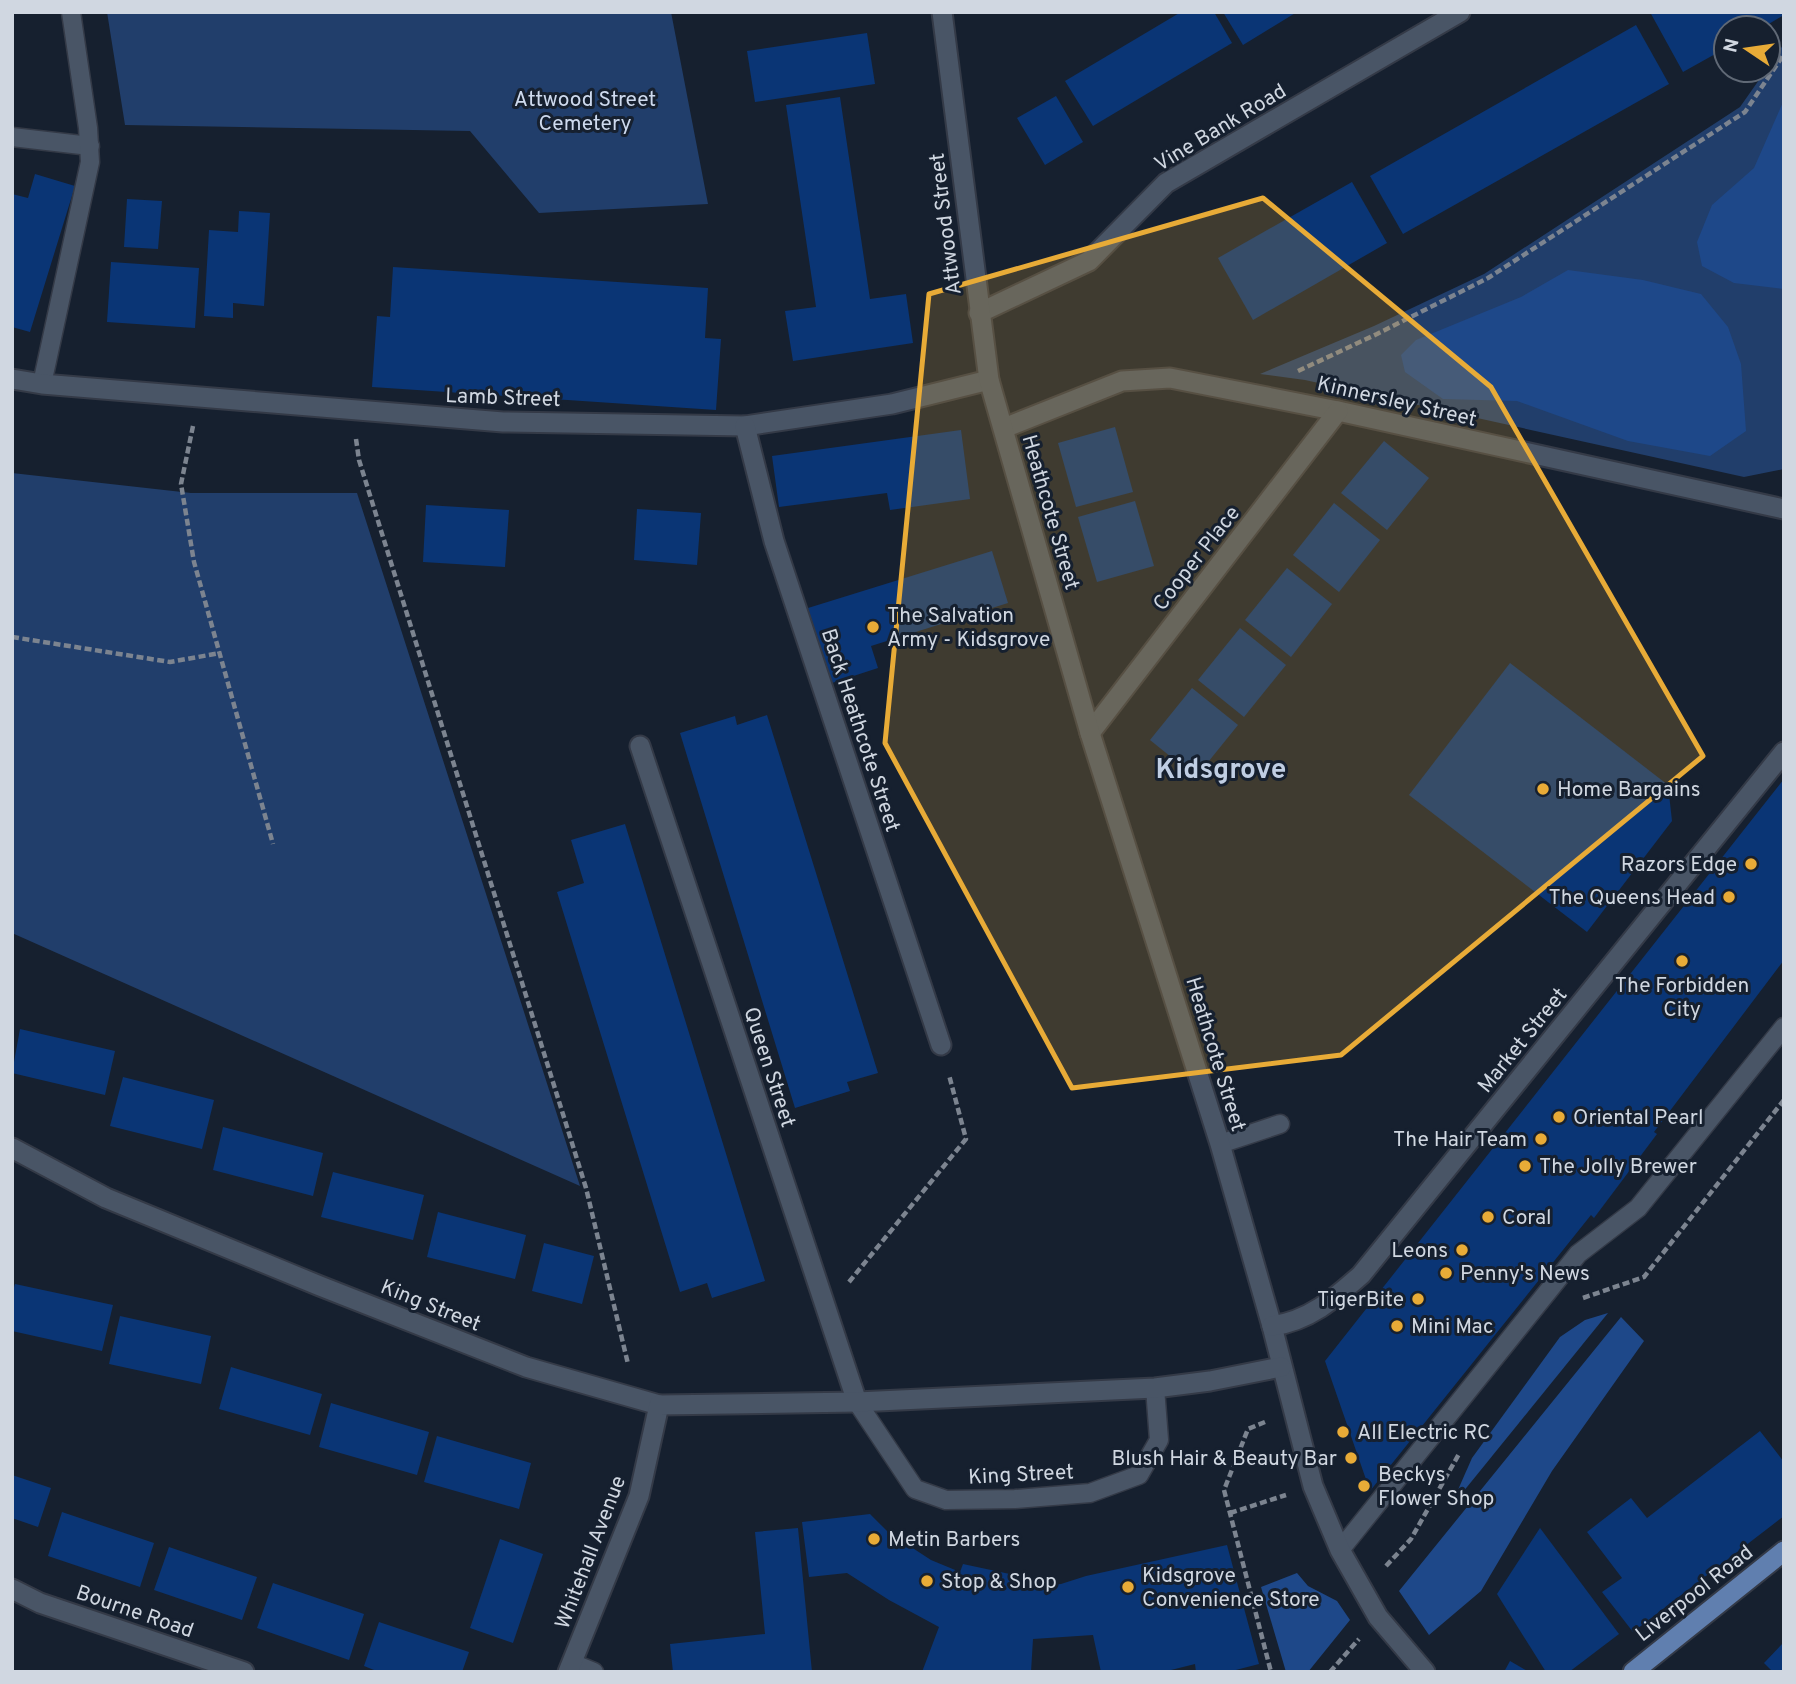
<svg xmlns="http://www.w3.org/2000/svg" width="1796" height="1684" font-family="Overpass,sans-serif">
  <rect width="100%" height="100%" fill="#16202f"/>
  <g fill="#213e6b">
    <polygon points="107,12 671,12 708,204 539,213 470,131 125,125"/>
    <polygon points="1784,43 1784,469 1744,477 1305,380 1260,374 1374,326 1484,274 1740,107 1766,70 1768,70"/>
    <polygon points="12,473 191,493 357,493 580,1186 12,933"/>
  </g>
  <g fill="#1e4889">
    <polygon points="1784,100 1784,289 1734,283 1702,266 1697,242 1712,205 1754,168"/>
    <polygon points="1568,270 1643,280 1701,294 1728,327 1741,364 1746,431 1710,456 1628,441 1517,401 1443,399 1405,372 1401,355 1416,340 1521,297"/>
    <polygon points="1608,1313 1450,1508 1472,1458 1560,1337 1585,1320"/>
    <polygon points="1621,1317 1644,1341 1552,1471 1481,1591 1429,1635 1399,1591"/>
    <polygon points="1297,1573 1308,1586 1337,1601 1350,1620 1308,1672 1286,1672 1261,1587"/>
  </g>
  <g fill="#0a3575">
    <polygon points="1181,12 1214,12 1232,43 1093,126 1065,81"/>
    <polygon points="1223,12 1297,12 1243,45"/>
    <polygon points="1650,12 1784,12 1784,15 1762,28 1726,28 1726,48 1683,72"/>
    <polygon points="1636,25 1669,84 1403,234 1370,176"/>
    <polygon points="867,33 875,84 755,102 747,51"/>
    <polygon points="1056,96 1083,142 1045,165 1017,118"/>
    <polygon points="840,97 870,299 906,294 913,343 793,361 785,311 816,307 786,105"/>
    <polygon points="35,174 75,186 30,332 12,327 12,194 28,198"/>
    <polygon points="1352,182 1387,243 1253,320 1218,258"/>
    <polygon points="127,199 162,201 158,249 124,247"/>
    <polygon points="239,211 270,213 264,306 233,303 233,318 204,316 209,230 238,232"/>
    <polygon points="111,262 199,268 195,328 107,322"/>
    <polygon points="393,267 708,288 705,338 721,339 716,410 372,387 377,316 390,317"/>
    <polygon points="1115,427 1133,492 1076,507 1058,443"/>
    <polygon points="961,430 970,499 890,510 887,493 779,507 772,456"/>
    <polygon points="1384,441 1429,478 1387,530 1341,493"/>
    <polygon points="1135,501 1154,566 1097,582 1078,517"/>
    <polygon points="1334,503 1380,540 1339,592 1293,555"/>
    <polygon points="426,505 509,510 505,567 423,562"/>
    <polygon points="637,509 701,513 697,565 634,560"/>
    <polygon points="992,551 1008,603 871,646 878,668 832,683 808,608"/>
    <polygon points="1287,568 1332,604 1291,657 1245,620"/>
    <polygon points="1240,628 1286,665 1244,717 1198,680"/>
    <polygon points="1510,663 1668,785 1672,821 1587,932 1409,795"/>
    <polygon points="1192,688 1238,725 1196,777 1150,740"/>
    <polygon points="767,715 878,1073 847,1082 850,1091 795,1108 680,733 735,716 737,725"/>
    <polygon points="1784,779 1784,960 1654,1132 1657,1134 1594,1218 1591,1215 1370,1491 1325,1361"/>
    <polygon points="625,824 765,1281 712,1298 707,1283 680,1292 557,892 584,883 571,840"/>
    <polygon points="20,1029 115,1051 105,1095 12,1073"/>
    <polygon points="123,1077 214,1100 202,1149 110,1126"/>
    <polygon points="223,1127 323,1153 313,1196 213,1170"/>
    <polygon points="333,1172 424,1195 413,1240 321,1217"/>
    <polygon points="438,1212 526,1235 515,1279 427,1257"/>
    <polygon points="544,1243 594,1256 582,1304 532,1291"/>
    <polygon points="15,1284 113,1305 102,1351 12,1331 12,1294"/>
    <polygon points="120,1316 211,1336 201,1384 109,1364"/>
    <polygon points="231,1367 322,1394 310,1435 219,1409"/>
    <polygon points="331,1403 429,1432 417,1475 319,1447"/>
    <polygon points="1760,1431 1784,1462 1784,1516 1633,1632 1602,1592 1622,1578 1587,1532 1631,1498 1647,1518"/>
    <polygon points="437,1436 531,1463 519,1509 424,1482"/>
    <polygon points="12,1475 51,1488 38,1527 12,1518"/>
    <polygon points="62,1512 154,1543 140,1587 48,1556"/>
    <polygon points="870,1514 888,1532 931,1560 960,1572 963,1564 1033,1579 1033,1586 1061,1584 1086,1576 1227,1545 1259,1664 1228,1672 1196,1672 1195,1664 1163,1672 1101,1672 1093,1635 1033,1639 1031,1672 922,1672 939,1627 889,1600 847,1573 809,1577 802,1522"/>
    <polygon points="798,1528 812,1672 673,1672 670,1644 765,1634 755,1532"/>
    <polygon points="1540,1528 1619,1634 1569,1672 1546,1672 1497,1594"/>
    <polygon points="500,1539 543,1554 513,1643 470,1628"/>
    <polygon points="169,1547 257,1577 242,1620 154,1590"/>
    <polygon points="273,1583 364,1614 349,1660 257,1628"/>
    <polygon points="379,1622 469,1652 462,1672 379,1672 364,1666"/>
    <polygon points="1784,1642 1784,1672 1773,1672 1764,1663"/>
    <polygon points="1510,1661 1529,1672 1504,1672"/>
  </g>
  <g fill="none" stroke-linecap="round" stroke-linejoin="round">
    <defs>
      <g id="service">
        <polyline points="12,137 90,146"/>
        <polyline points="42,384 90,162 88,128 71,12"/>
        <polyline points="1220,1144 1280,1124"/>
        <polyline points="857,1402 915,1489 946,1500 1015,1499 1090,1493 1139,1475 1159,1440 1155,1388"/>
        <polyline points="1340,1550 1578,1254 1638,1208 1784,1027"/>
        <polyline points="572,1663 594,1672"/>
      </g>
      <g id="minor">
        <polyline points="979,313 1089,261 1166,183 1460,12"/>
        <polyline points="12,379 42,384 503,422 745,426 892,404 989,380"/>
        <polyline points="745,426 774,541 941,1045"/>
        <polyline points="1004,428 1122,381 1170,378 1338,411 1784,509"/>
        <polyline points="1090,733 1338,411"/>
        <polyline points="640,746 857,1402"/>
        <polyline points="12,1148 106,1198 320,1286 526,1367 659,1405"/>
        <polyline points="12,1589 40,1603 244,1672"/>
      </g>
      <g id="tertiary">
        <polyline points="942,12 989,380 1090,733 1220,1144 1272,1326 1313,1486 1340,1550 1378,1617 1425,1672"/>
        <path d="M 1272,1326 C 1309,1321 1334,1299 1361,1275 L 1784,752"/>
        <polyline points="568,1672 639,1496 659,1405 857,1402 1155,1388 1210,1381 1281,1367"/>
      </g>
      <polyline id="primary" points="1633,1672 1784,1551"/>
    </defs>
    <use href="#service" stroke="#343a47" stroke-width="21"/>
    <use href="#minor" stroke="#343a47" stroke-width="23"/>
    <use href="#tertiary" stroke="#343a47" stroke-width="23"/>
    <use href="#primary" stroke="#343a47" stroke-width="23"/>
    <g stroke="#7c8490" stroke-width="4.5" stroke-dasharray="7 3.5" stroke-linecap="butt">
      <polyline points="1298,371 1377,334 1488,278 1745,112 1784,54"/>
      <polyline points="193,426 181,484 194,562 273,844"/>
      <polyline points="356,439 359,460 586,1188 628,1364"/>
      <polyline points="12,637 170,662 220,653"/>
      <polyline points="849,1282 966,1139 949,1075"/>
      <polyline points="1583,1298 1644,1277 1784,1100"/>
      <polyline points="1265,1422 1248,1429 1224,1490 1271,1672"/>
      <polyline points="1230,1513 1286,1495"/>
      <polyline points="1386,1566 1411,1539 1459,1454"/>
      <polyline points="1330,1672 1359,1639"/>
    </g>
    <use href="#service" stroke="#495566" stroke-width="18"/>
    <use href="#minor" stroke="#495566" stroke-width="19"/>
    <use href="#tertiary" stroke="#495566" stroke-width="19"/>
    <use href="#primary" stroke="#607faf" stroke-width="19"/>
  </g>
  <path fill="#e8ab37" fill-opacity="0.2" stroke="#e8ab37" stroke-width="5" stroke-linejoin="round" d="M 1263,198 L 1491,387 L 1703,756 L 1341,1055 L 1072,1088 L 885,743 L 929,294 Z"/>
  <g fill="#e8ab37" stroke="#16202f" stroke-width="2.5">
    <circle cx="873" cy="627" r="7"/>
    <circle cx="1543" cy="789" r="7"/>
    <circle cx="1751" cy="864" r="7"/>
    <circle cx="1729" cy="897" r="7"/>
    <circle cx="1682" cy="961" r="7"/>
    <circle cx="1559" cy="1117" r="7"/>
    <circle cx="1541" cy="1139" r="7"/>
    <circle cx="1525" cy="1166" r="7"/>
    <circle cx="1488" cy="1217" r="7"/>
    <circle cx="1462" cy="1250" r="7"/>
    <circle cx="1446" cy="1273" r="7"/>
    <circle cx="1418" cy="1299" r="7"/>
    <circle cx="1397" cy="1326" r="7"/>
    <circle cx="1343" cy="1432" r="7"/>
    <circle cx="1351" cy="1458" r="7"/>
    <circle cx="1364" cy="1486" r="7"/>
    <circle cx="874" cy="1539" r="7"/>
    <circle cx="927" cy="1581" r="7"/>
    <circle cx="1128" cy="1587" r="7"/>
  </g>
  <g text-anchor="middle" stroke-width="6" stroke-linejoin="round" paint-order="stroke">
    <g font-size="21" fill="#cedaee" stroke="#16202f">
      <text x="585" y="106">Attwood Street<tspan x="585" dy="24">Cemetery</tspan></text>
    </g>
    <g font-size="21" fill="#d0d7e1" stroke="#16202f">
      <text transform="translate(1220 127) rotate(-31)" y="7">Vine Bank Road</text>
      <text transform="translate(945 224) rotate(-97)" y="7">Attwood Street</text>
      <text transform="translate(503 397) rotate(2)" y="7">Lamb Street</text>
      <text transform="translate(1397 401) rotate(13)" y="7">Kinnersley Street</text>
      <text transform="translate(1051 512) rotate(74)" y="7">Heathcote Street</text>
      <text transform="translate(1196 558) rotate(-52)" y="7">Cooper Place</text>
      <text transform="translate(861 730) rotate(72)" y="7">Back Heathcote Street</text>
      <text transform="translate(1522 1040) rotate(-51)" y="7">Market Street</text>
      <text transform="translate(1216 1054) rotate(73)" y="7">Heathcote Street</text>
      <text transform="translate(770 1067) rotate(72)" y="7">Queen Street</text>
      <text transform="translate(431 1305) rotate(22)" y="7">King Street</text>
      <text transform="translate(1021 1474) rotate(-3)" y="7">King Street</text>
      <text transform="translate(590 1552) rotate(-69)" y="7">Whitehall Avenue</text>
      <text transform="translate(1694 1593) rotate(-38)" y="7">Liverpool Road</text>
      <text transform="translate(135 1611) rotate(19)" y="7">Bourne Road</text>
    </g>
    <g font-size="21" fill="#d0d7e1" stroke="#16202f" text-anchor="start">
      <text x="887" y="622">The Salvation<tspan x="887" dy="24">Army - Kidsgrove</tspan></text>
      <text x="1557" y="796">Home Bargains</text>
      <text x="1737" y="871" text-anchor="end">Razors Edge</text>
      <text x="1715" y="904" text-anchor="end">The Queens Head</text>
      <text x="1682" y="992" text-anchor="middle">The Forbidden<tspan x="1682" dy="24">City</tspan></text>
      <text x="1573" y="1124">Oriental Pearl</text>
      <text x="1527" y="1146" text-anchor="end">The Hair Team</text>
      <text x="1539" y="1173">The Jolly Brewer</text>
      <text x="1502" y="1224">Coral</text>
      <text x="1448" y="1257" text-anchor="end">Leons</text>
      <text x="1460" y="1280">Penny's News</text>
      <text x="1404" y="1306" text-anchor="end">TigerBite</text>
      <text x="1411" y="1333">Mini Mac</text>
      <text x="1357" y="1439">All Electric RC</text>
      <text x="1337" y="1465" text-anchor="end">Blush Hair &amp; Beauty Bar</text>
      <text x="1378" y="1481">Beckys<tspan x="1378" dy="24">Flower Shop</tspan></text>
      <text x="888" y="1546">Metin Barbers</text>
      <text x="1142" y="1582">Kidsgrove<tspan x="1142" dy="24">Convenience Store</tspan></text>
      <text x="941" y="1588">Stop &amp; Shop</text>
    </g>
    <g font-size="28" font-weight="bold" fill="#c0cee3" stroke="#16202f">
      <text x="1221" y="778">Kidsgrove</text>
    </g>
  </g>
  <rect width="1796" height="1684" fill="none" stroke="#d0d7e1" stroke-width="28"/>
  <g transform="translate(1747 49) rotate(283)"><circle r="33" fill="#16202f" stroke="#606976" stroke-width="2"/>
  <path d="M0-5L12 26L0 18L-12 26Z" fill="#e8ab37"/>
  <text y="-10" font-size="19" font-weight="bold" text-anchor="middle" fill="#d0d7e1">N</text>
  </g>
</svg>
